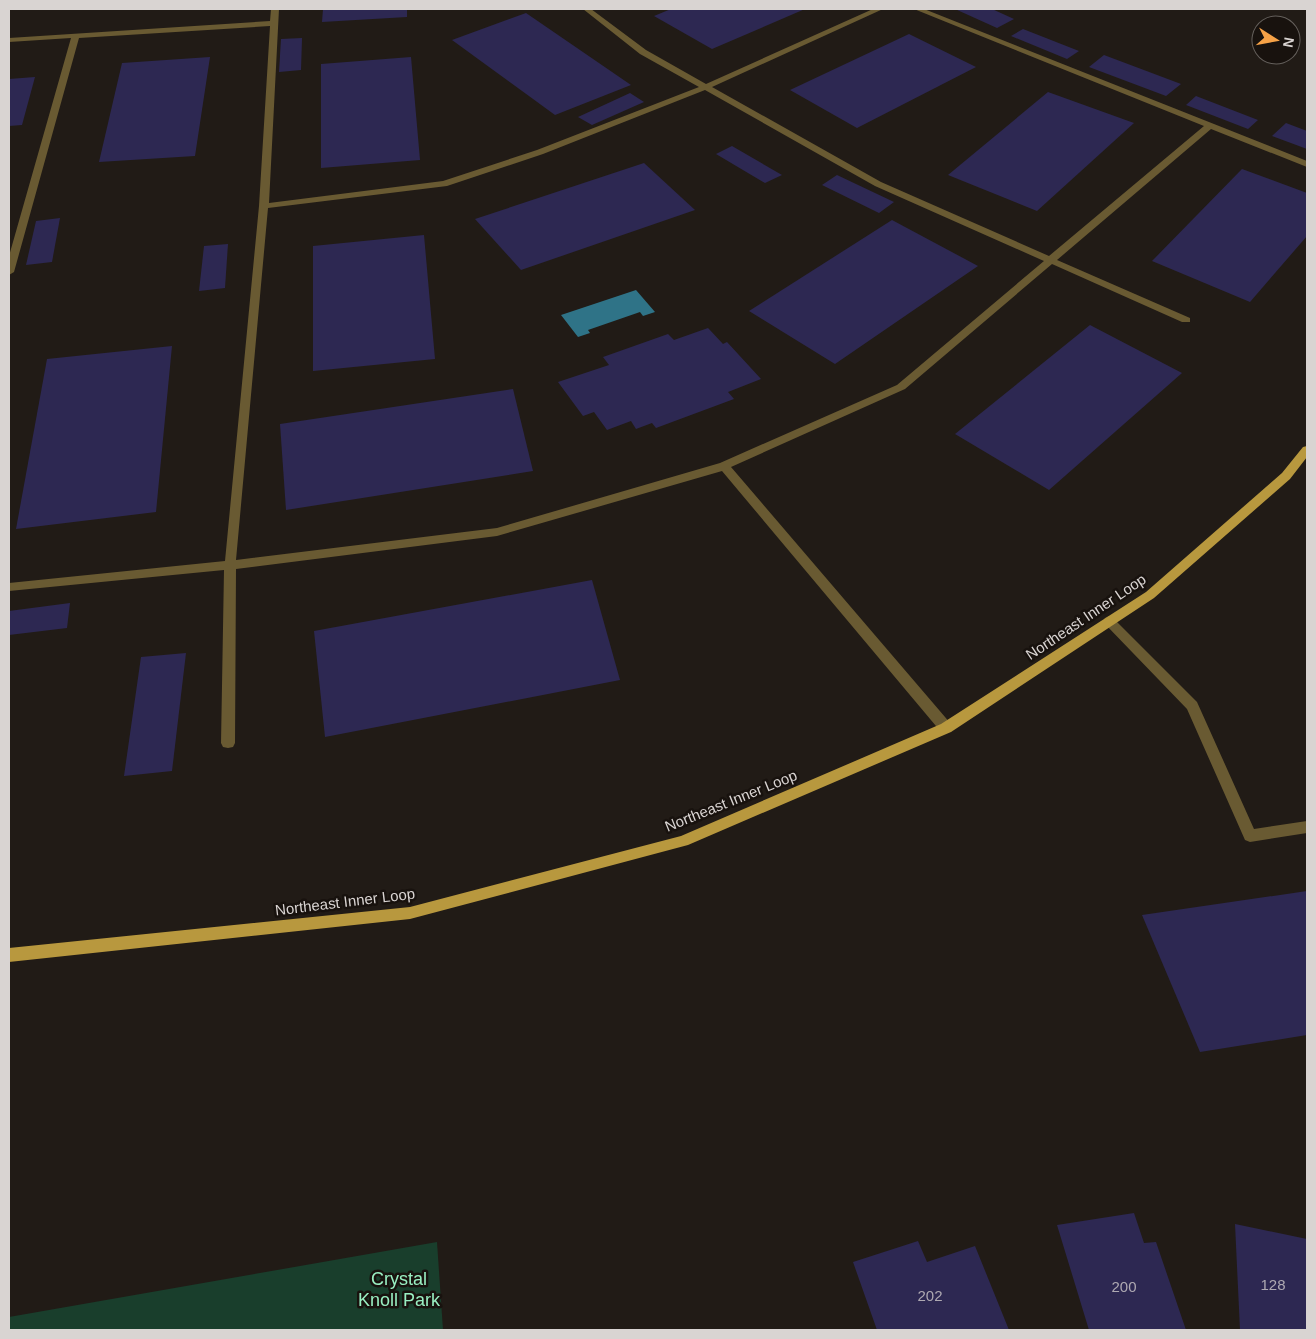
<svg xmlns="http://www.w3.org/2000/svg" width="1316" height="1339" font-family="Helvetica,sans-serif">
  <rect width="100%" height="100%" fill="#211b16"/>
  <polygon fill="#193e2c" points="437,1242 443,1330 9,1330 9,1317"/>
  <polygon fill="#2f7387" points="636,290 655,312 643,316 640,312 588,330 590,333 578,337 561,315"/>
  <g fill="#2d2852">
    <polygon points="323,9 407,9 407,17 322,22"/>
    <polygon points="671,9 805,9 712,49 654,16"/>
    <polygon points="955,9 992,9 1014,19 997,28"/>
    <polygon points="526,13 631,85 555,115 452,40"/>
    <polygon points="1023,29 1079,51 1067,59 1011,36"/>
    <polygon points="909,34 976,67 857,128 790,90"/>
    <polygon points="302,38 301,70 279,72 281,39"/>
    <polygon points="1104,55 1181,84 1166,96 1089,67"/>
    <polygon points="210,57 195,156 99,162 122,63"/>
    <polygon points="411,57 420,160 321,168 321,64"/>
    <polygon points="35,77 22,125 9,126 9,79"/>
    <polygon points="1048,92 1134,123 1037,211 948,175"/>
    <polygon points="630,93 644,102 592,125 578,117"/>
    <polygon points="1196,96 1258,120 1248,129 1186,105"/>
    <polygon points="1286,123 1307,131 1307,149 1272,136"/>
    <polygon points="732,146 782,175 765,183 716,154"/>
    <polygon points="644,163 695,210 521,270 475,219"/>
    <polygon points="1242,169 1307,193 1307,236 1250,302 1152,261"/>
    <polygon points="837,175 894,202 879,213 822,185"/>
    <polygon points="60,218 52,262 26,265 36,221"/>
    <polygon points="892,220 978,266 835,364 749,311"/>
    <polygon points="424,235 435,359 313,371 313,246"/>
    <polygon points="228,244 225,288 199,291 204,246"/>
    <polygon points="1090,325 1182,373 1049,490 955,434"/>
    <polygon points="708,328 723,344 727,342 761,379 728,392 734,399 656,428 652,423 636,429 631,421 607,430 594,412 583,416 558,382 609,365 603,357 668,334 674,340"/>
    <polygon points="172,346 156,512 16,529 47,359"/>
    <polygon points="513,389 533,471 286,510 280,424"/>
    <polygon points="592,580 620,680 325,737 314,631"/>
    <polygon points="70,603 67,628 9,635 9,611"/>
    <polygon points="186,653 172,771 124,776 141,657"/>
    <polygon points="1307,891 1307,1035 1200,1052 1142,915"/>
    <polygon points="1134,1213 1144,1243 1156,1242 1186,1330 1089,1330 1057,1225"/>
    <polygon points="1235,1224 1307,1239 1307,1330 1240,1330"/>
    <polygon points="918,1241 927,1262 975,1246 1009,1330 877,1330 853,1262"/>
  </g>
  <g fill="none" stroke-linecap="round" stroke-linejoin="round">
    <g fill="#695a32" fill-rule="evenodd">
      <path d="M 271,9 L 279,9 L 269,203 L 443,181 L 537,150 L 699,87 L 640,54 L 583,9 L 591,9 L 646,50 L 706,84 L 873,9 L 883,9 L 712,87 L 881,182 L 1049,256 L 1204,126 L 914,9 L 924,9 L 1307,161 L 1307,167 L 1211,129 L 1057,260 L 1190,318 L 1190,322 L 1182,322 L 1052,264 L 905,389 L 731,467 L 951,724 L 952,728 L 951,732 L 941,732 L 722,471 L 497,536 L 236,569 L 235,743 L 233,747 L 228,748 L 223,747 L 221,743 L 224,570 L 9,591 L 9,583 L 225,561 L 259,206 L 270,26 L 79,38 L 14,272 L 9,275 L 9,256 L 71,38 L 9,42 L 9,38 L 270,21 ZM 705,90 L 875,186 L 1044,261 L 897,385 L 720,463 L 497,528 L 236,560 L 268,208 L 447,186 L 543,154 Z"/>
      <polygon points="1109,616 1113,618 1197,702 1254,829 1307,821 1307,833 1250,842 1245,840 1187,709 1105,624 1103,621 1105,618"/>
    </g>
    <polygon fill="#b8983e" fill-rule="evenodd" points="1307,446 1307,457 1290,479 1154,598 951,732 688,845 410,919 9,962 9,948 410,907 681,836 941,724 1146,592 1282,473 1303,447"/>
  </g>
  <g text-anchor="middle" stroke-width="5" stroke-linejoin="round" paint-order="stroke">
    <g font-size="15" fill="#d9d4d2" stroke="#18120e">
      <text transform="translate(1086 617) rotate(-34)" y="5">Northeast Inner Loop</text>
      <text transform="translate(731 801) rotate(-22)" y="5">Northeast Inner Loop</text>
      <text transform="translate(345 902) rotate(-7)" y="5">Northeast Inner Loop</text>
    </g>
    <g font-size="15" fill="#aea9b2">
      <text x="1273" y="1290">128</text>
      <text x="1124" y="1292">200</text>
      <text x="930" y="1301">202</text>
    </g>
    <g font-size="18" fill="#99efc2" stroke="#18120e">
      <text x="399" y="1285">Crystal<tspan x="399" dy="21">Knoll Park</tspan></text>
    </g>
  </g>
  <rect width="1316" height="1339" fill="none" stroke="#d9d4d2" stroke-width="20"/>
  <g transform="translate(1276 40) rotate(101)"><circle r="24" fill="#18120e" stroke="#65605c"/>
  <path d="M0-4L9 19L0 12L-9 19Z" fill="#f6a247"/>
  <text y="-8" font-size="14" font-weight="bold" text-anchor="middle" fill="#d9d4d2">N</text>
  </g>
</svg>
